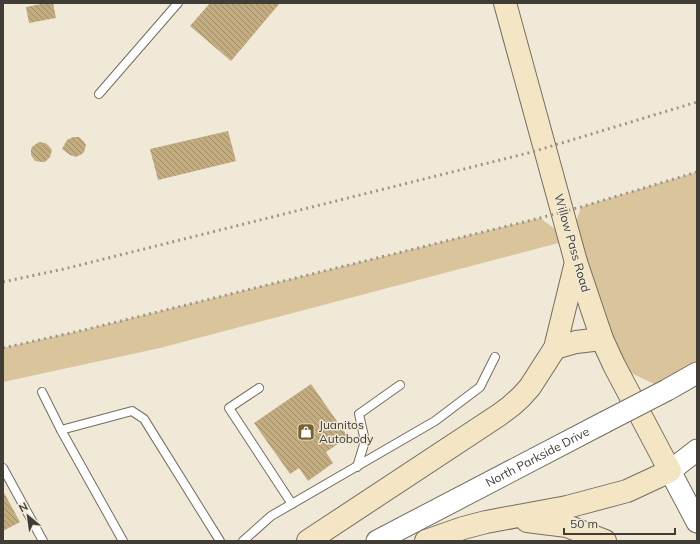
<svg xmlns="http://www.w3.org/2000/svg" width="700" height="544" font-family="Mulish,sans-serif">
  <defs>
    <pattern id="building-back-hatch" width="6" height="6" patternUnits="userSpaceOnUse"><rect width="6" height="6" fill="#c3ac7f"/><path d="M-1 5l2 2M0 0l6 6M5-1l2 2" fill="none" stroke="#a08d69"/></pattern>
  </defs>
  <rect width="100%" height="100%" fill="#f1e9d8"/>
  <polygon fill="#dac49c" points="697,172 697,373 667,390 614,365 570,240 160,348 3,382 3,348 84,330 540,218 570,240 581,207"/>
  <g fill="url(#building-back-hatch)">
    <polygon points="46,3 53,3 56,18 29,23 26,7"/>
    <polygon points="210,3 280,3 231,61 190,26"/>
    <polygon points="228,131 236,161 158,180 150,149"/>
    <polygon points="73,137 79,137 84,142 86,145 84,152 82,154 76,157 70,155 62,149 67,140"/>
    <polygon points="39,142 45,143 48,145 52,150 50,157 45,162 42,162 35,161 31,155 31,149 33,146"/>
    <polygon points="311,384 348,437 326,452 333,463 308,481 299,468 290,474 254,423"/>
    <polygon points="3,491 20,522 3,531"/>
  </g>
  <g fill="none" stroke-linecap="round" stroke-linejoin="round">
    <defs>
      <g id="service">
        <polyline points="99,94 178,3"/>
        <polyline points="259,388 229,408 292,504"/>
        <polyline points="42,392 61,430 123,541"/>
        <polyline points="61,430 132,411 144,419 220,541"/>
        <polyline points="357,467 365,441 359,414 400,385"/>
        <polyline points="3,468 43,541"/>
        <polyline points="243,541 271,516 435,421 480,387 495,357"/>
      </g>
      <g id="tertiary">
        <polyline points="667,390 697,373"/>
        <polyline points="697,450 670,471 697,522"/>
        <path id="s1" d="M 377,541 L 605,422"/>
      </g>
      <g id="secondary">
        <polyline points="555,348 576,342 602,339"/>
        <polyline points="527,521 567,526 605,541"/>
        <polyline points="308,541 499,415 511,406 521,397 530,387 555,348 576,262"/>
        <polyline points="426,541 463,528 486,522 567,507 627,491 670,471 614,365 602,339 576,262 505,3"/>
      </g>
    </defs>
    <use href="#service" stroke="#756d5e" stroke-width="10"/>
    <use href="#tertiary" stroke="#756d5e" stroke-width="23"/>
    <use href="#secondary" stroke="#756d5e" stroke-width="24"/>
    <use href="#service" stroke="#fff" stroke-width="8"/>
    <use href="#tertiary" stroke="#fff" stroke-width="21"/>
    <use href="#secondary" stroke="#f4e6c5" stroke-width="22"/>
    <g stroke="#9d978b" stroke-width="3" stroke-dasharray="2 4" stroke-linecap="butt">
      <polyline points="3,282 64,269 532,152 697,102"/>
      <polyline points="3,348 84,330 540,218 581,207 697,172"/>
    </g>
    <defs>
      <polyline id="tertiary-bridge" points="605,422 667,390"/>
    </defs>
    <use href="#tertiary-bridge" stroke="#756d5e" stroke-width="23" stroke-linecap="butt"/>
    <use href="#tertiary-bridge" stroke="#fff" stroke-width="21"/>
  </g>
  <defs>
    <symbol id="shop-square" viewBox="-11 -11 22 22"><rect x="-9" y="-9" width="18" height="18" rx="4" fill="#786131" stroke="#f1e9d8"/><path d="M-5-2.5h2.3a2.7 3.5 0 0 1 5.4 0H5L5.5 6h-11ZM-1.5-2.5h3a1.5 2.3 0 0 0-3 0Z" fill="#fff"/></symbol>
  </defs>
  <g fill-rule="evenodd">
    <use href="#shop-square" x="296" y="422" width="20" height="20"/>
  </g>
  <g text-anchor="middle" stroke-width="3" stroke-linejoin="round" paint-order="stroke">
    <g font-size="12" fill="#403d36" stroke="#f1e9d8">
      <text transform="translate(572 243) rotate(74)" y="4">Willow Pass Road</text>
      <text dy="4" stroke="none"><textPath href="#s1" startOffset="181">North Parkside Drive</textPath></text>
    </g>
    <g font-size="12" fill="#403d36" stroke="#f1e9d8" text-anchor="start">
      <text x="319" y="429">Juanitos<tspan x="319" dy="14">Autobody</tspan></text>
    </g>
  </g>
  <rect width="700" height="544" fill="none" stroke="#403d36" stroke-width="8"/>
  <g transform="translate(28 516) rotate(331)" stroke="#f1e9d8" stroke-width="3" paint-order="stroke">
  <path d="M0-3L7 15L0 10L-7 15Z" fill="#403d36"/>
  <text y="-6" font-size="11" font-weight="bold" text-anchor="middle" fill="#403d36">N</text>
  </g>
  <path d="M564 528v6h111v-6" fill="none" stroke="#403d36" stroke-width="2"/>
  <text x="570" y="528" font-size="12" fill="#403d36" stroke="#f1e9d8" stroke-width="3" paint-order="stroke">50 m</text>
</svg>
